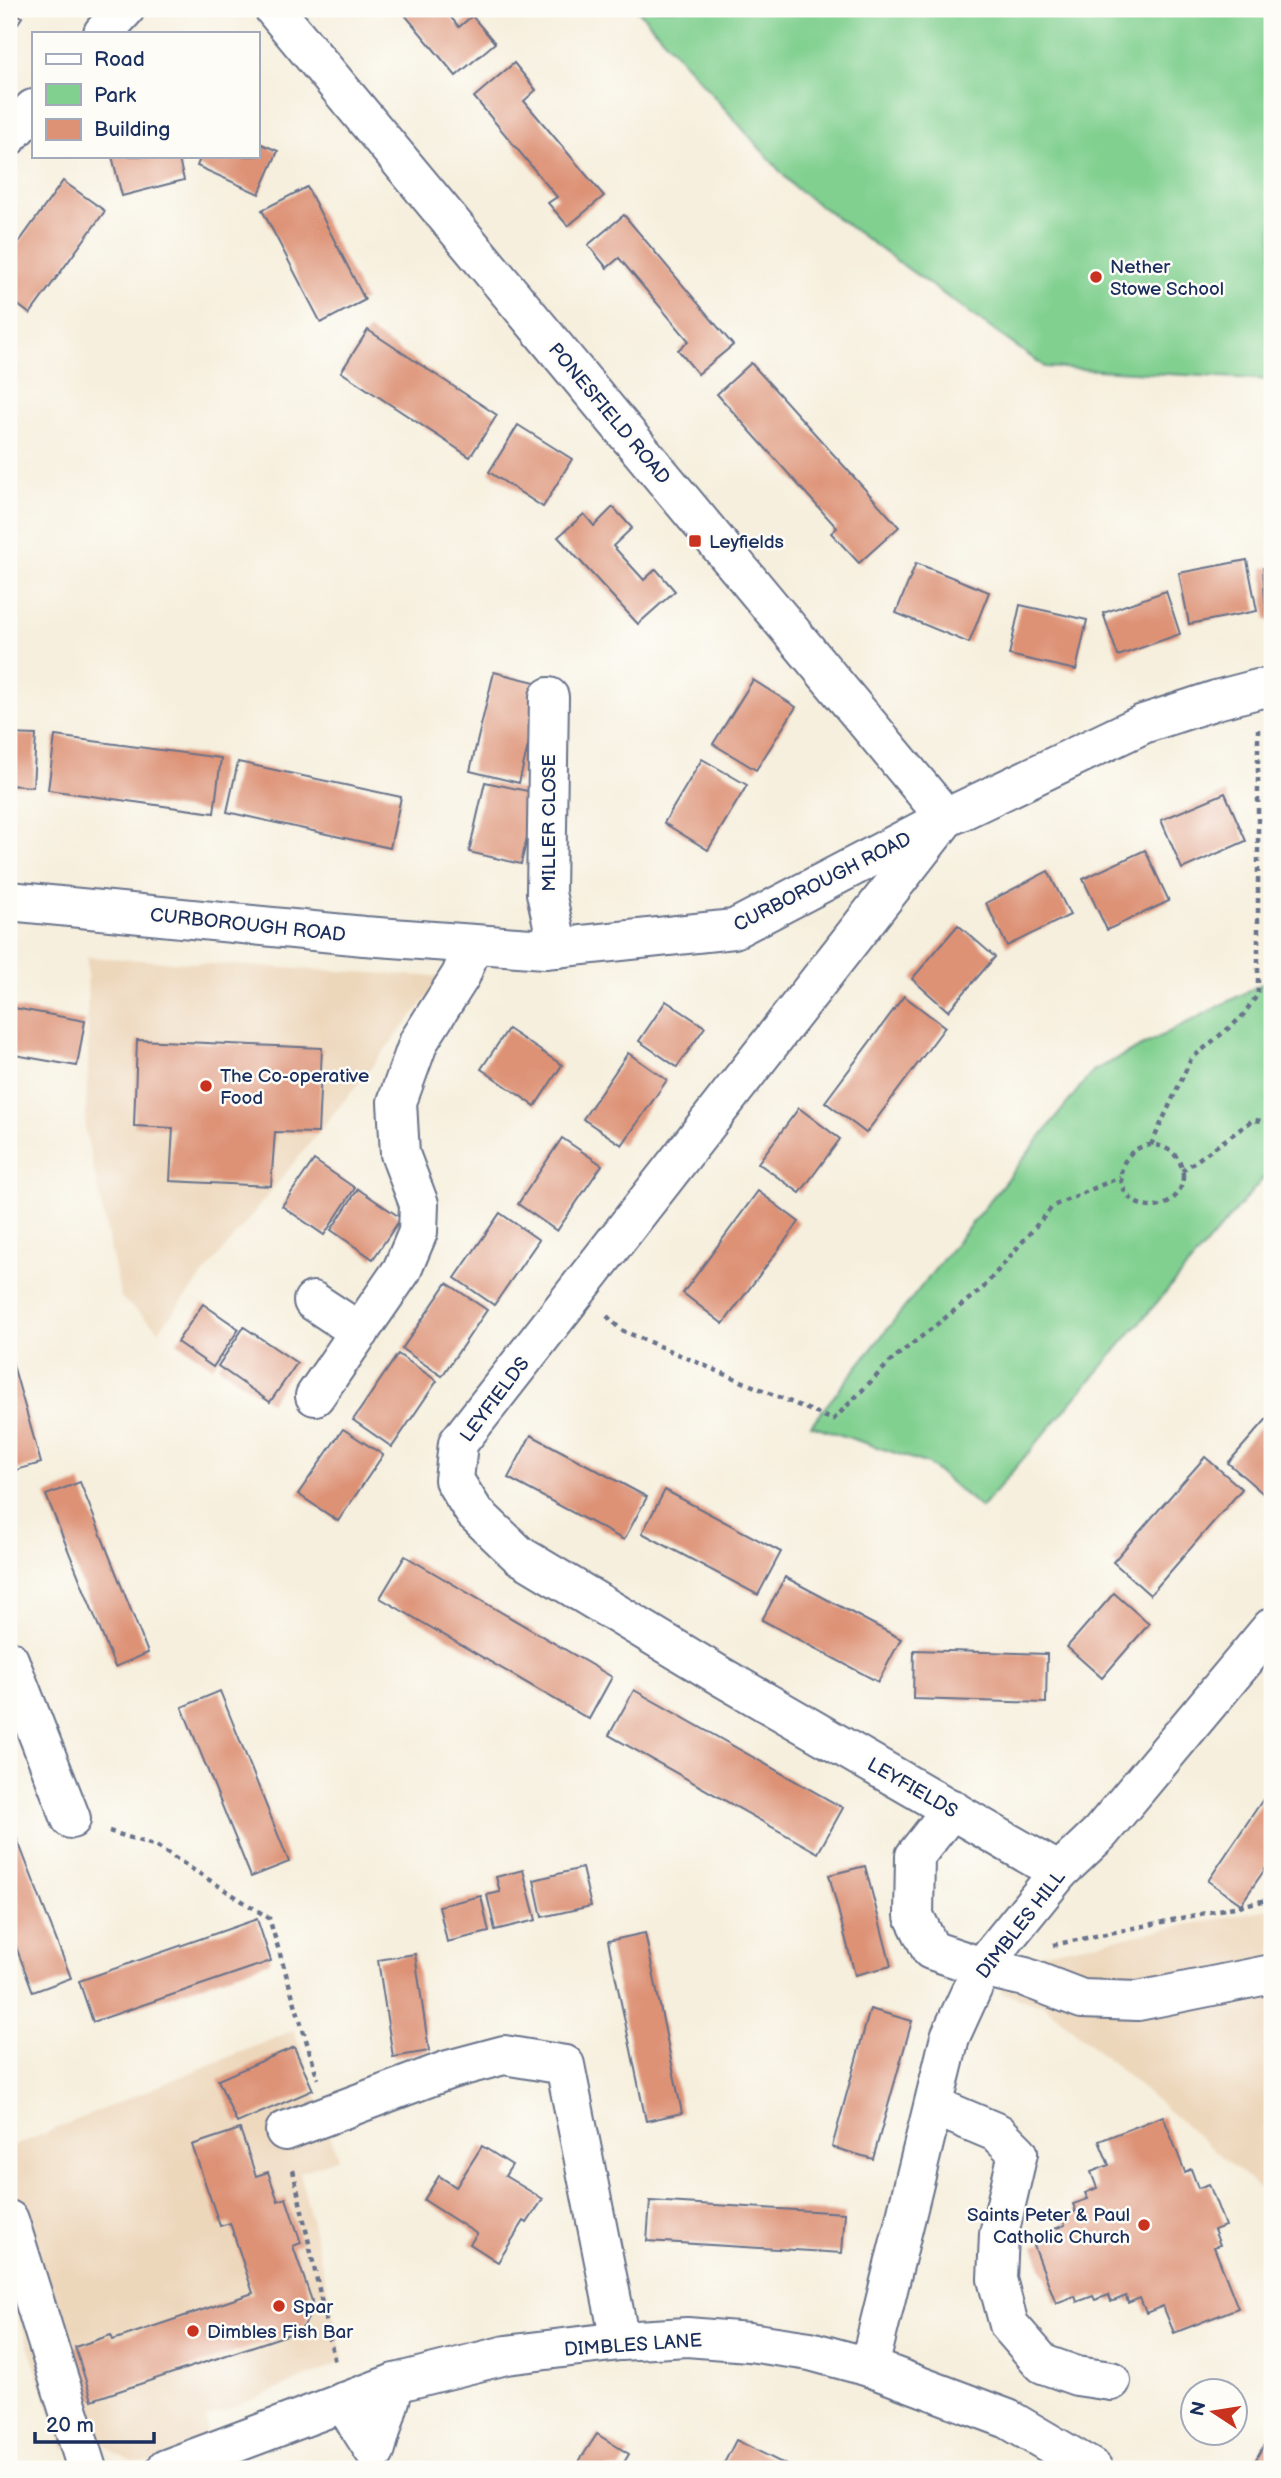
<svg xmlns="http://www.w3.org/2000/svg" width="1281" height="2478" font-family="'Balsamiq Sans',sans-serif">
  <rect width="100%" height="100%" fill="#fdfcf7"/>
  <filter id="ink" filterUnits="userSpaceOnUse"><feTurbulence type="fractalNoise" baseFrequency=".0143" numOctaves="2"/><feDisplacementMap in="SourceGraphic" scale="14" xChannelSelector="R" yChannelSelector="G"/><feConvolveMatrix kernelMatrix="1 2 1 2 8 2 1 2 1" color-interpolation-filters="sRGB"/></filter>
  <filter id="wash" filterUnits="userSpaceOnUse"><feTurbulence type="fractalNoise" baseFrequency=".00686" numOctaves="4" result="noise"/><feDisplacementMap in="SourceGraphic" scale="28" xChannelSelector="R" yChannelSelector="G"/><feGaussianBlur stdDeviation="1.57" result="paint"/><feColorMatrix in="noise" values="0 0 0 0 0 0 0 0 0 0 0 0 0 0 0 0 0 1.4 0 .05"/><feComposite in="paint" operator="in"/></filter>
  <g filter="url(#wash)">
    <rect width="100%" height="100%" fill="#f6efdd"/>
    <g fill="#edd7bb">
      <polygon points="87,957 444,977 159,1330 121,1298 85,1129 88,1065"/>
      <polygon points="1272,1908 1272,2199 1044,2005 1000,1992 1019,1958"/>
      <polygon points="294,2030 338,2158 300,2172 344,2362 207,2418 207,2430 199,2445 159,2459 147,2462 133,2461 113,2452 97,2437 63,2449 9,2289 9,2148"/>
    </g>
    <g fill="#81d090" stroke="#4e8077" stroke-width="2">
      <polygon points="637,9 1272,9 1272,380 1045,367 794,187"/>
      <polygon points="1266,982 1272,987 1272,1168 981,1508 928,1464 811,1425 1093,1071"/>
    </g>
    <g id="blocks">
      <g fill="#dd9276">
        <polygon points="9,9 22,17 9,37"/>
        <polygon points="400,9 444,9 459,27 472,16 495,43 456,76"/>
        <polygon points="514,63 536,90 524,101 604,196 568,226 548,203 557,197 474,97"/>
        <polygon points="257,142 278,151 259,194 197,166 201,156 257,156"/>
        <polygon points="112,156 178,156 184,180 122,196"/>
        <polygon points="63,181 105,211 30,314 9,298 9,256"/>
        <polygon points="307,187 365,300 321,323 262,210"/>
        <polygon points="624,215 733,345 698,374 678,350 689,341 619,258 607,268 588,245"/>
        <polygon points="368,330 497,415 470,457 341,372"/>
        <polygon points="751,363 899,527 859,563 831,533 837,528 717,394"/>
        <polygon points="518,425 572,459 543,507 489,472"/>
        <polygon points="613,507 632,528 613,546 644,580 656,569 675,591 638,624 558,537 584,514 594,526"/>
        <polygon points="1247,560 1257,611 1189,624 1179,573"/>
        <polygon points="916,563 989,592 969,643 896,613"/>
        <polygon points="1272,567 1272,620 1266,620 1263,568"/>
        <polygon points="1166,591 1180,634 1118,656 1103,613"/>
        <polygon points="1020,605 1087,620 1076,670 1009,655"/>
        <polygon points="494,672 543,684 519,783 470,771"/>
        <polygon points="753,680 796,707 756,770 713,744"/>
        <polygon points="9,734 36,735 33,787 9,785"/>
        <polygon points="55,736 221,758 214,813 48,790"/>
        <polygon points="702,759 747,785 708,850 664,823"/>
        <polygon points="238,762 401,797 390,848 227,812"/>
        <polygon points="485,782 537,793 521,864 469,852"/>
        <polygon points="1225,793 1246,841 1182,869 1161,820"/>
        <polygon points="1145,850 1169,901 1107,930 1083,879"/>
        <polygon points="1048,871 1070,915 1007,946 986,903"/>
        <polygon points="958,925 995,957 948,1011 912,979"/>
        <polygon points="904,996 945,1027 866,1133 825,1102"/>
        <polygon points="666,1001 705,1027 677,1067 639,1041"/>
        <polygon points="9,1007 85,1021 77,1066 9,1054"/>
        <polygon points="508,1029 562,1065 535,1106 481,1069"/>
        <polygon points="137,1040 322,1048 318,1133 275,1132 271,1186 170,1181 173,1128 134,1126"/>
        <polygon points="628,1053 667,1080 622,1145 583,1119"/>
        <polygon points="799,1108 840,1139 800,1193 758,1163"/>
        <polygon points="562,1138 602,1165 557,1231 518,1204"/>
        <polygon points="314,1160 355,1188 324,1235 282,1206"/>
        <polygon points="358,1189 401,1218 373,1259 331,1230"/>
        <polygon points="758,1191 799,1222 723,1324 683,1293"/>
        <polygon points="500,1213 539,1240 494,1305 455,1278"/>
        <polygon points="447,1283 487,1310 442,1376 402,1349"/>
        <polygon points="203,1304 239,1329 213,1367 177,1342"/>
        <polygon points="244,1327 297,1363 270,1402 218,1366"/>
        <polygon points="398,1354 437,1381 392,1447 353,1420"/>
        <polygon points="11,1358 41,1463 9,1472 9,1359"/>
        <polygon points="1272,1413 1272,1488 1266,1496 1228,1463"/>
        <polygon points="343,1429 383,1455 338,1521 298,1494"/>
        <polygon points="531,1435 647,1497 624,1540 508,1478"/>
        <polygon points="1205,1457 1242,1489 1150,1595 1113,1562"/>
        <polygon points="80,1482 148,1653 115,1667 46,1495"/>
        <polygon points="665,1490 781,1552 758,1595 642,1533"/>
        <polygon points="405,1556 612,1677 589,1719 380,1598"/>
        <polygon points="785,1577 901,1639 878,1682 762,1620"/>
        <polygon points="1114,1593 1149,1624 1102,1678 1067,1647"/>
        <polygon points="914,1650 1047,1654 1046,1703 913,1699"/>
        <polygon points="634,1690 843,1808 818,1853 609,1735"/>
        <polygon points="220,1691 289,1862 251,1877 182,1707"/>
        <polygon points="1272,1786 1272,1859 1241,1904 1208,1881"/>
        <polygon points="9,1818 71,1978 33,1992 9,1928"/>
        <polygon points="865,1866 891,1966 855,1975 829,1875"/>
        <polygon points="582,1868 591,1906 542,1917 534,1880"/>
        <polygon points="523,1870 536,1920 495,1930 487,1895 500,1892 496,1877"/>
        <polygon points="481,1896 489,1932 447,1942 439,1906"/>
        <polygon points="257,1919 271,1961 93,2022 79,1981"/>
        <polygon points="645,1933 682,2113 646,2121 608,1941"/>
        <polygon points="415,1954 429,2051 393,2057 378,1960"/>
        <polygon points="870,2009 912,2021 873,2159 832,2147"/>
        <polygon points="294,2047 313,2090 237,2123 218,2080"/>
        <polygon points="1163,2116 1185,2172 1191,2169 1198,2188 1209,2184 1225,2226 1214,2230 1220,2245 1214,2247 1238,2308 1174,2333 1163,2306 1146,2313 1140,2298 1128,2303 1126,2296 1111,2302 1109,2295 1095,2300 1093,2296 1077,2302 1075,2296 1056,2303 1034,2246 1052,2239 1049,2231 1065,2225 1063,2217 1076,2211 1073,2204 1088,2199 1085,2193 1097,2188 1091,2172 1109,2165 1099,2141"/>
        <polygon points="240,2129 256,2176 268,2172 278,2201 286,2198 301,2243 293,2246 312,2301 311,2312 304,2326 293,2333 92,2400 75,2347 111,2335 113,2340 253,2293 230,2223 220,2226 192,2145"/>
        <polygon points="482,2146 512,2165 505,2176 543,2199 527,2223 524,2221 498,2262 470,2244 477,2234 424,2200 439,2176 456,2187"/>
        <polygon points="650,2201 845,2213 842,2253 647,2241"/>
        <polygon points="1272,2431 1272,2469 1262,2469 1253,2464"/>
        <polygon points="597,2434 629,2454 620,2469 574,2469"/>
        <polygon points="736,2440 794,2469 721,2469"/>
      </g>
    </g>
  </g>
  <g filter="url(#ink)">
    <use href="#blocks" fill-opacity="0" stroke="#68728a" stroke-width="2"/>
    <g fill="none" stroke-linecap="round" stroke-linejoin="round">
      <defs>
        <g id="minor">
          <polyline points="274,9 946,818"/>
          <polyline points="103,33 125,9"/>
          <polyline points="9,136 33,109"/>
          <polyline points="549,697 546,893 558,948"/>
          <polyline points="946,818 458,1443 454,1480 474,1512 519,1555 722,1677 1059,1872"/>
          <polyline points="9,901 364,936 545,949 734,929 946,818 1143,724 1216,700 1258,689 1272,688"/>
          <polyline points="313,1301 360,1332"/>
          <polyline points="315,1396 402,1270 418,1232 419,1204 400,1154 397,1102 419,1041 461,975 473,944"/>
          <polyline points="9,1660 71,1819"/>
          <polyline points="952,1809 915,1856 914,1916 931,1950 982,1967 1025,1977 1082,1999 1138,2001 1272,1974"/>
          <polyline points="934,2106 998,2133 1018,2153 999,2234 997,2279 1009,2325 1043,2364 1077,2376 1111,2381"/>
          <polyline points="285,2131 448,2070 504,2055 565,2065 620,2341"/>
          <polyline points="9,2220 87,2469"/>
          <polyline points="869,2367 950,2037 982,1967 1059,1872 1100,1833 1272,1627"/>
          <polyline points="343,2402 375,2452 395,2383"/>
          <polyline points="166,2469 395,2383 506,2355 620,2341 687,2337 749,2342 810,2351 869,2367 1008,2419 1093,2469"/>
        </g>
      </defs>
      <use href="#minor" stroke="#68728a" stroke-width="42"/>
      <g stroke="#68728a" stroke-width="4.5" stroke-dasharray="5 5" stroke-linecap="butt">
        <polyline points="1151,1145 1191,1059 1241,1018 1258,994 1258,729"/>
        <circle cx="1152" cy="1176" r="31"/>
        <polyline points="1182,1171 1253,1120 1272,1122"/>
        <polyline points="607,1316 621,1330 833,1420 893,1359 983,1288 1053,1206 1120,1177"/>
        <polyline points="109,1831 156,1846 269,1918 318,2079"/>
        <polyline points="1053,1945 1272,1899"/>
        <polyline points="293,2170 335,2363"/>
      </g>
      <use href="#minor" stroke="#fff" stroke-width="38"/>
    </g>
  </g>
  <g fill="#c8321e" stroke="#fdfcf7" stroke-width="2.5">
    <circle cx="1096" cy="277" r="7"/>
    <rect x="688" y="534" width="14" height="14" rx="3.5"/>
    <circle cx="206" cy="1086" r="7"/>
    <circle cx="1144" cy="2225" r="7"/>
    <circle cx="279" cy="2306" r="7"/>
    <circle cx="193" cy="2331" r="7"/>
  </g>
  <g text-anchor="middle" stroke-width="5" stroke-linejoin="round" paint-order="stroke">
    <g font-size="19" fill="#1b2f5e" stroke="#fdfcf7" text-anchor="start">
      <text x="1110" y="273">Nether<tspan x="1110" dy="22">Stowe School</tspan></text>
      <text x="709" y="548">Leyfields</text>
      <text x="220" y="1082">The Co-operative<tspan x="220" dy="22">Food</tspan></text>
      <text x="1130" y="2221" text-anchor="end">Saints Peter &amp; Paul<tspan x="1130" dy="22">Catholic Church</tspan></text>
      <text x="293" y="2313">Spar</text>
      <text x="207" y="2338">Dimbles Fish Bar</text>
    </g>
    <g font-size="19" fill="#1b2f5e" stroke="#fdfcf7">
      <text transform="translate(610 413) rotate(50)" y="7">PONESFIELD ROAD</text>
      <text transform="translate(548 823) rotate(-90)" y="7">MILLER CLOSE</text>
      <text transform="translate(822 881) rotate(-27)" y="7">CURBOROUGH ROAD</text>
      <text transform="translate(248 924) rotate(6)" y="7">CURBOROUGH ROAD</text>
      <text transform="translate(494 1399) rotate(-53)" y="7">LEYFIELDS</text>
      <text transform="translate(913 1787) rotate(30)" y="7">LEYFIELDS</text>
      <text transform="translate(1020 1924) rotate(-52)" y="7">DIMBLES HILL</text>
      <text transform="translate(633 2344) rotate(-4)" y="7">DIMBLES LANE</text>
    </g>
  </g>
  <rect width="1281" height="2478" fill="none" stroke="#fdfcf7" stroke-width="35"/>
  <rect x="32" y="32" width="228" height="126" fill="#fdfcf7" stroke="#a3aaba" stroke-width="2"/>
  <rect x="46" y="54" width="35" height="10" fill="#ffffff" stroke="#a3aaba" stroke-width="2"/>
  <text x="94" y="66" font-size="21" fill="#1b2f5e">Road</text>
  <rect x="46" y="84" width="35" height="21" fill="#81d090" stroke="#a3aaba" stroke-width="2"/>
  <text x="94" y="102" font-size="21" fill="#1b2f5e">Park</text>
  <rect x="46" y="119" width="35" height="21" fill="#dd9276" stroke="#a3aaba" stroke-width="2"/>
  <text x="94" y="136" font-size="21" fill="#1b2f5e">Building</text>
  <g transform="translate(1214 2412) rotate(282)"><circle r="33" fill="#fdfcf7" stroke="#a3aaba" stroke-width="2"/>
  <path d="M0-5L12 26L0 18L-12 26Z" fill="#c8321e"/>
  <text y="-10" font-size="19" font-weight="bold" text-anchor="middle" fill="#1b2f5e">N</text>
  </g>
  <path d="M35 2432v10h119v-10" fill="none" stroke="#1b2f5e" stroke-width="3.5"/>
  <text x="46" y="2432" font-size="21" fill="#1b2f5e" stroke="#fdfcf7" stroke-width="5" paint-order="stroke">20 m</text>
</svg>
